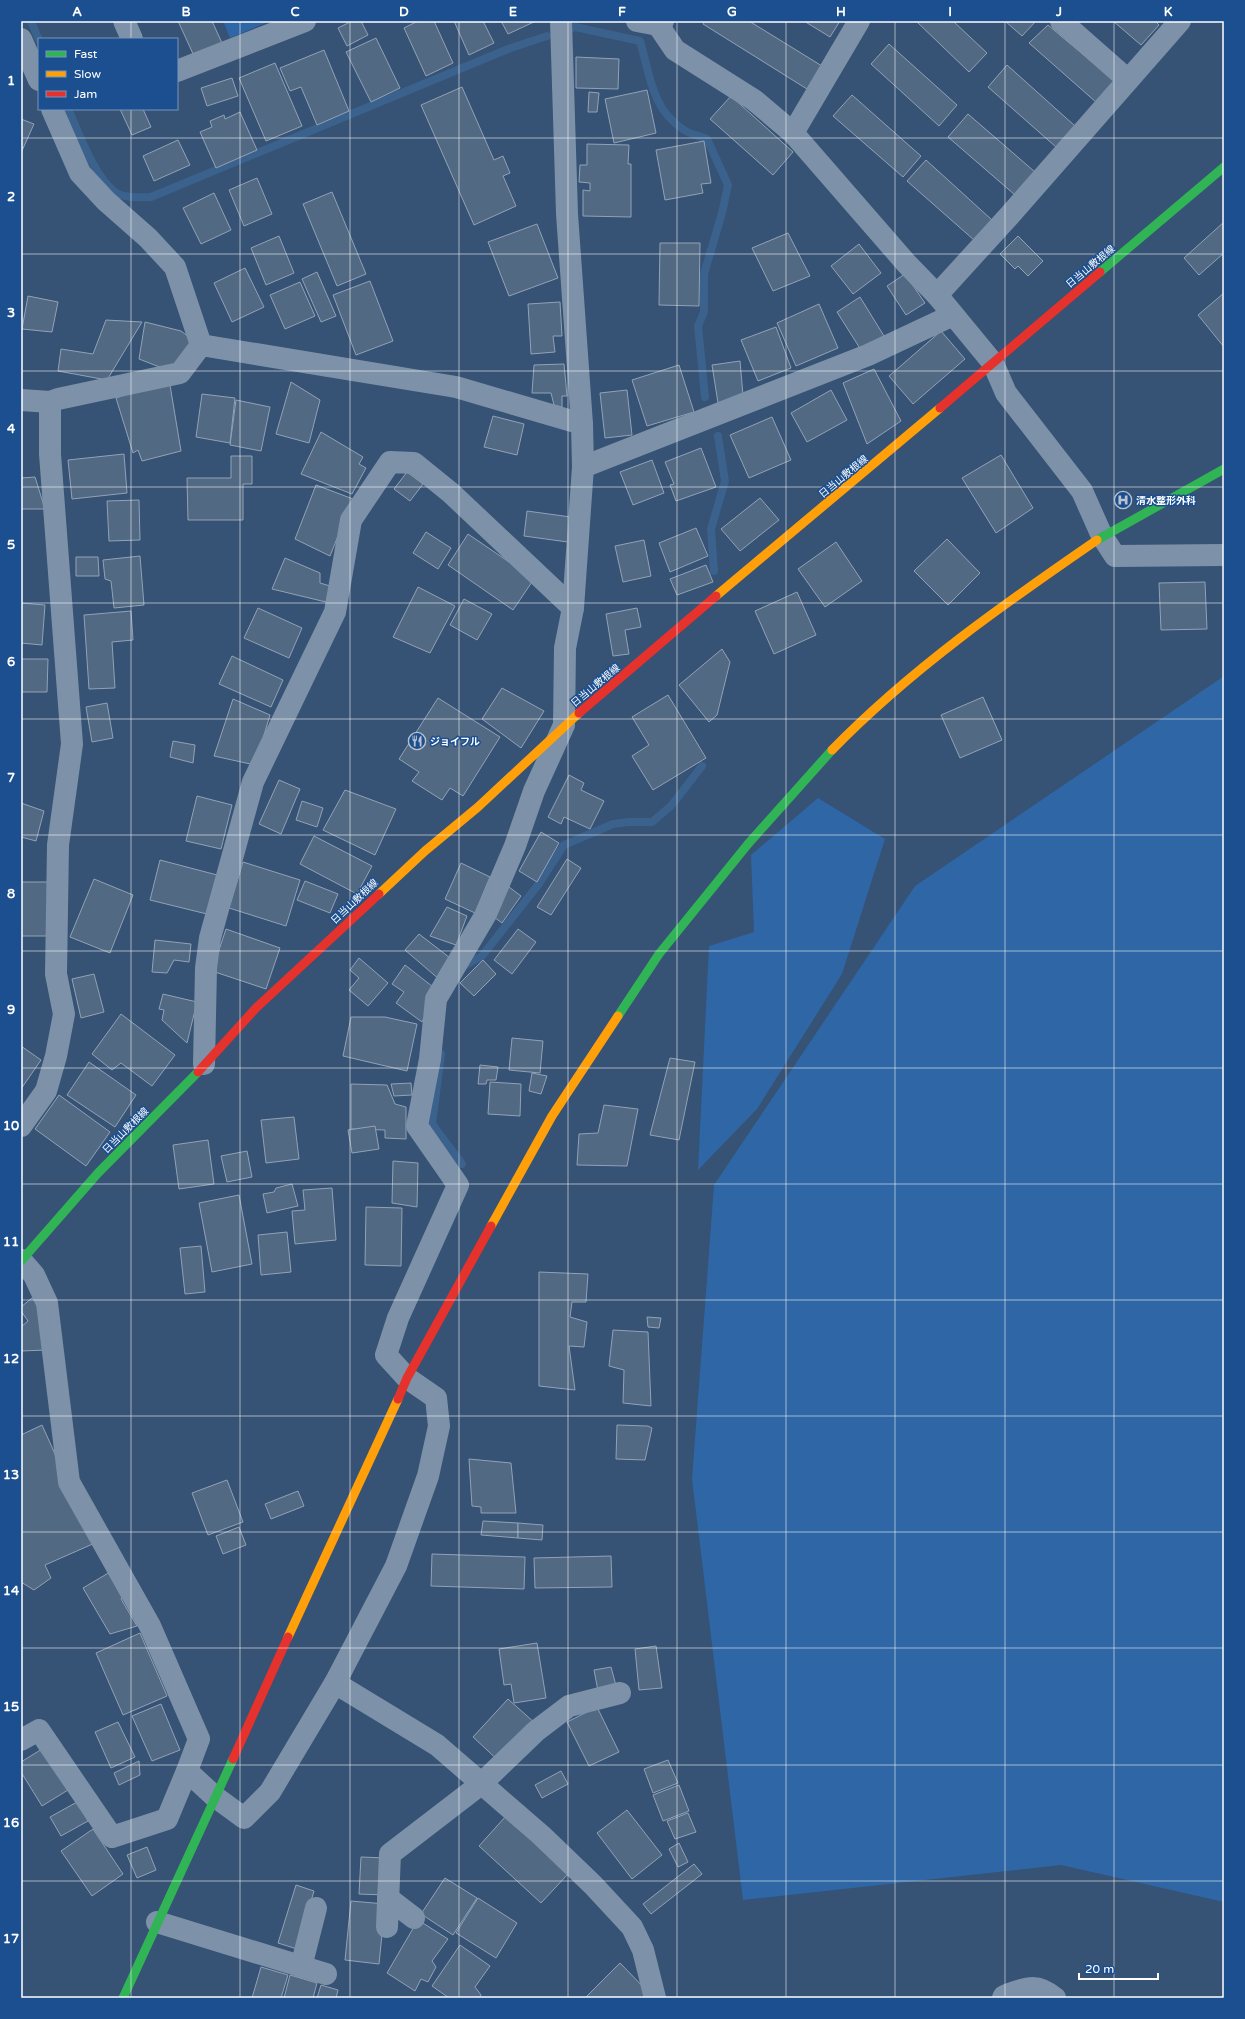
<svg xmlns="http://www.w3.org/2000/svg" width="1245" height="2019" font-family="'Varela Round','Noto Sans JP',sans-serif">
  <rect width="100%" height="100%" fill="#365274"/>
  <g fill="#2f66a5">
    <polygon points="223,21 270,21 230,38"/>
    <polygon points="1224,676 1224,1902 1061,1865 743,1900 692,1479 714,1185 915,886"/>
    <polygon points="818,798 885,839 842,974 757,1109 698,1170 709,946 754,932 751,855"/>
  </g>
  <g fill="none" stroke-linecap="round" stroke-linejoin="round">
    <g stroke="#3b618d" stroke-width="8">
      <polyline points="31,21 39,40"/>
      <path d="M 567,30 L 575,27 L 640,41 C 650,74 651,109 684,130 C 690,134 699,136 707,139 L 728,185 L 722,213 L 704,274 L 704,312 L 698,326 L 705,397"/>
      <path d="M 68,109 C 78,131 95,178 115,192 C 125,199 140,197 151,197 L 508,49 L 547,36"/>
      <polyline points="714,571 711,529 725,481 718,436"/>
      <polyline points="462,967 482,956 538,885 564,845 613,824 628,822 652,822 671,806 702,766"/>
      <polyline points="441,1054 432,1124 462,1164"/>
    </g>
  </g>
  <g fill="#526984" stroke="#92a2b6">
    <polygon points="178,21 212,21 222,43 194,56"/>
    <polygon points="352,21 361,21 368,35 347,46 338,28"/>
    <polygon points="418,21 434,21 453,63 426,76 404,28"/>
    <polygon points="454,21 483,21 494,43 469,55"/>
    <polygon points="501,21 536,21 508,34"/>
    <polygon points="705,21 749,21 822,66 807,89 703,24"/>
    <polygon points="804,21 840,21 830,37"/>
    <polygon points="916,21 953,21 987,53 969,72"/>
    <polygon points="1005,21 1036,21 1022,36"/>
    <polygon points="1113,21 1155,21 1159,25 1141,45"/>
    <polygon points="1048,25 1117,83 1097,103 1029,43"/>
    <polygon points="376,38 400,88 371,102 346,52"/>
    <polygon points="889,44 957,105 939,126 871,64"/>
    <polygon points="324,50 349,111 317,125 301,87 290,91 280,68"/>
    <polygon points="576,57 619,59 618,89 576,88"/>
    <polygon points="275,63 302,126 266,141 239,78"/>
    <polygon points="1007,65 1075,126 1056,147 988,87"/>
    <polygon points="232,78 238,96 207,106 201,88"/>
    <polygon points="462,87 494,160 503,156 510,173 503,176 516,206 474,225 421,105"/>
    <polygon points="647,90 656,133 614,143 605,99"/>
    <polygon points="589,92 599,93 597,112 588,112"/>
    <polygon points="852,95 921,156 903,177 833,116"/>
    <polygon points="731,96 793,152 773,175 710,119"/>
    <polygon points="120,109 143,109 151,127 132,135"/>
    <polygon points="240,112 257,150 216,168 200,132 212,127 210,121 224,115 225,119"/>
    <polygon points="968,114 1035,172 1015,195 948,137"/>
    <polygon points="21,119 34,124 21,153"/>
    <polygon points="178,140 190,165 154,181 143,156"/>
    <polygon points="704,141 711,183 701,184 703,193 665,200 656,150"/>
    <polygon points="587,144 629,145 628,164 631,164 631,217 583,216 583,190 590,191 590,183 579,182 580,165 587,165"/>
    <polygon points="926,160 992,220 974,240 907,181"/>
    <polygon points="257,178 272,214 244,226 229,190"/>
    <polygon points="332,192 366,274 337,286 303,204"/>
    <polygon points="214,193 231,230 201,244 183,208"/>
    <polygon points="1224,222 1224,253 1199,275 1184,258"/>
    <polygon points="537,224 558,278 509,296 488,242"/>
    <polygon points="788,233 810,276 773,291 752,248"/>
    <polygon points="279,236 294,273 266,285 251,248"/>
    <polygon points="1018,236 1043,261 1028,276 1018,266 1015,269 1000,254"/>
    <polygon points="660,243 700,243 699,306 659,305"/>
    <polygon points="859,244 881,273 853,294 831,266"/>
    <polygon points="245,268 264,307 232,322 214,283"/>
    <polygon points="317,272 336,316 321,322 302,279"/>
    <polygon points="905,274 925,303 906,315 887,286"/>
    <polygon points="370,281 393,341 356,355 333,295"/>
    <polygon points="300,282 315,316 285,329 270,295"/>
    <polygon points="1224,293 1224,347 1198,315"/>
    <polygon points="28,296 58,302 52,332 22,329"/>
    <polygon points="860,297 884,336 861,350 837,312"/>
    <polygon points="560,302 562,336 553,336 555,352 531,354 528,304"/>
    <polygon points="819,304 838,348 796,366 777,323"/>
    <polygon points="106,320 142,322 107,380 58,371 61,349 93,354"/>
    <polygon points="145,322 181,331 194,341 170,371 139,359"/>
    <polygon points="776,327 791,368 758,381 741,340"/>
    <polygon points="941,331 965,359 913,404 889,376"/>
    <polygon points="740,361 743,395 718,403 712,365"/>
    <polygon points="564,364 567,396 562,396 562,407 554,405 551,393 532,393 534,365"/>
    <polygon points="679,365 694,412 647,426 632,380"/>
    <polygon points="874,369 901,421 867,444 843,383"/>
    <polygon points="169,379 181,451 142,461 138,450 133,453 116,398"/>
    <polygon points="291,382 320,400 309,443 276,434"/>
    <polygon points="627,390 632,435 605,438 600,393"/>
    <polygon points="831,390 847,420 807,442 791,413"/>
    <polygon points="202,394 235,398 230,443 196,437"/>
    <polygon points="236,400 270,407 261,451 230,445"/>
    <polygon points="493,416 524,424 517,455 484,447"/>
    <polygon points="772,417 791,460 749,478 730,435"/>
    <polygon points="321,432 363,457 359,464 366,468 352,494 301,474"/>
    <polygon points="701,448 716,487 676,501 670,485 674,484 665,462"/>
    <polygon points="124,454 127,493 72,499 68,460"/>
    <polygon points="1001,455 1033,508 996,533 962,478"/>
    <polygon points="231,456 252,456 252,484 243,484 243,520 188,520 187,478 231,478"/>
    <polygon points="652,460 664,493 633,505 620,472"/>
    <polygon points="407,472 423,484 410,501 394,489"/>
    <polygon points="35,477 45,509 21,509 21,478"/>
    <polygon points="316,485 353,499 330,556 295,539"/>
    <polygon points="760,498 779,520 740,551 721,529"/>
    <polygon points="139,500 140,540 109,541 107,501"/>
    <polygon points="527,511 578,518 575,543 524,536"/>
    <polygon points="696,528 708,556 670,572 659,543"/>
    <polygon points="426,532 451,548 438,569 413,553"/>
    <polygon points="468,534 534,579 513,610 448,565"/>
    <polygon points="947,539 980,573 948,605 914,571"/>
    <polygon points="644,540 651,576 623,582 615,546"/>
    <polygon points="836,542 862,581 825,607 798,569"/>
    <polygon points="140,556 144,605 114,608 111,581 105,579 103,560"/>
    <polygon points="76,557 98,557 99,576 76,576"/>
    <polygon points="285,558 320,573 320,583 330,586 326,602 272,589"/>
    <polygon points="706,565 713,582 677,595 670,579"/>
    <polygon points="1205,582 1207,629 1161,630 1159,583"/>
    <polygon points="418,587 455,606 430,653 393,637"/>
    <polygon points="797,592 816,635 774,654 755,611"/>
    <polygon points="464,599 492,614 477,640 450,625"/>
    <polygon points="21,603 45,605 42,645 21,643"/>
    <polygon points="258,608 302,628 289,658 244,638"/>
    <polygon points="637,608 641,627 625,630 629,654 613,656 606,614"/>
    <polygon points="131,611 133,640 112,642 115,688 89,689 84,615"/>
    <polygon points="722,649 730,662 717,715 709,722 679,685"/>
    <polygon points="232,656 283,680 271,707 219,684"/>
    <polygon points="21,659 48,659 47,692 21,692"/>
    <polygon points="502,688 544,711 521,748 482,719"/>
    <polygon points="668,695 706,758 653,790 632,756 649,745 632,717"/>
    <polygon points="983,697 1002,740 960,758 941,715"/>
    <polygon points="438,698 500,737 463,796 450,788 442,800 412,781 419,772 399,759"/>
    <polygon points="233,699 270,715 255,765 214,756"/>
    <polygon points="107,703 113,738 92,742 86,707"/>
    <polygon points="173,741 195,745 193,763 170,757"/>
    <polygon points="569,775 584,783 581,790 604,801 590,829 564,817 561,824 548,817"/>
    <polygon points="279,780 300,789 281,834 259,824"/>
    <polygon points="345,790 396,809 375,855 323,830"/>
    <polygon points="197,796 232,805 221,849 186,841"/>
    <polygon points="302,801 323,808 317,827 296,820"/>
    <polygon points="21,803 44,811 36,841 21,837"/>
    <polygon points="541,832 559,843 537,882 519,871"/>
    <polygon points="314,836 372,866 357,894 300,864"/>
    <polygon points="567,859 581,868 551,915 537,907"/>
    <polygon points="160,860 221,876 211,915 150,900"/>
    <polygon points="243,862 300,880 286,926 229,908"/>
    <polygon points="461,863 490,877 475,913 445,899"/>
    <polygon points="94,879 133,895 110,953 70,937"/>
    <polygon points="305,881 338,894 330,913 297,900"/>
    <polygon points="21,882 51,882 50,936 21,936"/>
    <polygon points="509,887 521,896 502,923 490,914"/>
    <polygon points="447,907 467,916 456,945 430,936"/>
    <polygon points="226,929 280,948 266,989 212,971"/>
    <polygon points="518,929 536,942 512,974 494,960"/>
    <polygon points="419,934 454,961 440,980 405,950"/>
    <polygon points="155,940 191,944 189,962 174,960 167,973 152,972"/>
    <polygon points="359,958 388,983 368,1006 349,990 359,978 350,970"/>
    <polygon points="483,960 496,974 474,996 460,983"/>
    <polygon points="405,965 437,990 422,1022 396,1003 404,992 392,984"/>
    <polygon points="94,974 104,1012 81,1018 72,979"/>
    <polygon points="163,994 197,1002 187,1043 162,1020 164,1010 159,1009"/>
    <polygon points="121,1014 175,1055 152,1086 121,1063 112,1070 92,1054"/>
    <polygon points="351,1017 385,1017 417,1024 407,1071 343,1056"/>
    <polygon points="512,1038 543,1041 540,1073 509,1070"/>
    <polygon points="21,1046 41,1060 21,1089"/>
    <polygon points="670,1058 695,1062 679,1140 650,1135"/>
    <polygon points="89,1062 136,1095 115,1127 67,1095"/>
    <polygon points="480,1065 498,1067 496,1080 487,1080 486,1084 478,1084"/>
    <polygon points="532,1073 547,1076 541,1094 529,1091"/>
    <polygon points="490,1082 521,1084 520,1116 488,1114"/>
    <polygon points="411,1083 412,1095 394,1096 391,1084"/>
    <polygon points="351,1084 387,1085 395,1104 406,1107 406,1139 385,1138 385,1130 351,1129"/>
    <polygon points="59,1095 110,1132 86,1166 35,1129"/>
    <polygon points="604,1105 638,1109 627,1166 577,1165 579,1134 598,1133"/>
    <polygon points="294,1117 299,1159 266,1163 261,1120"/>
    <polygon points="375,1126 379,1149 352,1153 348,1130"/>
    <polygon points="208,1140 214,1184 179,1189 173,1145"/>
    <polygon points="247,1151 252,1177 227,1182 221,1156"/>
    <polygon points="393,1161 418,1163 417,1207 392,1203"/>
    <polygon points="292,1184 298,1206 267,1213 263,1194 274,1192 276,1188"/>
    <polygon points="332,1188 336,1240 295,1244 292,1211 305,1210 303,1190"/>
    <polygon points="239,1195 252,1264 212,1272 199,1203"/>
    <polygon points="366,1207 402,1208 401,1266 365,1265"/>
    <polygon points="287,1232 291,1272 261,1275 258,1235"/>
    <polygon points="201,1246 205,1292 185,1294 180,1248"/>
    <polygon points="539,1272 588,1274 586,1302 572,1302 570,1317 587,1322 584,1347 569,1346 575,1390 539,1386"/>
    <polygon points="32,1298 44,1312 47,1350 21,1351 21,1327 28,1321 21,1311 21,1307"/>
    <polygon points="647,1317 661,1318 659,1328 648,1327"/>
    <polygon points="613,1330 648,1332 651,1406 623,1403 624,1370 609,1366"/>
    <polygon points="42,1425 95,1543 45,1565 51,1578 34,1590 21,1582 21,1435"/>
    <polygon points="617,1425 648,1426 652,1428 645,1460 616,1459"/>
    <polygon points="469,1459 511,1463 516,1513 481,1513 481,1507 472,1506"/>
    <polygon points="227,1480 243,1522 208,1535 192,1493"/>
    <polygon points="298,1491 304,1506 271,1519 265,1504"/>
    <polygon points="483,1521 518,1523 518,1538 481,1535"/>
    <polygon points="518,1523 543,1525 542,1540 518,1538"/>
    <polygon points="239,1527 246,1545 223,1554 216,1536"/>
    <polygon points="432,1554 525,1557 524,1589 431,1586"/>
    <polygon points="611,1556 612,1587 535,1588 534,1558"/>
    <polygon points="110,1572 126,1592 121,1599 137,1626 110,1634 83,1588"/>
    <polygon points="140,1633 167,1696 123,1715 96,1653"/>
    <polygon points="537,1643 546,1698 514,1703 511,1684 504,1685 499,1649"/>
    <polygon points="656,1646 662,1688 639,1690 635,1649"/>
    <polygon points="611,1667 618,1693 599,1696 594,1670"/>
    <polygon points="508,1699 536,1724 501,1763 473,1737"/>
    <polygon points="161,1704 180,1750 152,1761 132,1716"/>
    <polygon points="597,1707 619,1752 589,1766 567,1722"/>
    <polygon points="118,1722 135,1757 111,1768 95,1732"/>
    <polygon points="42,1749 68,1790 42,1806 21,1772 21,1762"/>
    <polygon points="668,1760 678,1783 653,1793 644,1769"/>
    <polygon points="139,1761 140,1775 119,1785 114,1773"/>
    <polygon points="561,1771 568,1784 542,1798 535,1785"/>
    <polygon points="679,1785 689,1811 663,1821 653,1795"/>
    <polygon points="77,1802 88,1821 61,1836 50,1817"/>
    <polygon points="627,1810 662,1855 632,1879 597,1833"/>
    <polygon points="688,1813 696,1832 675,1839 667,1821"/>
    <polygon points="506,1816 568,1874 541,1903 479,1846"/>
    <polygon points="93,1829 123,1874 92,1896 61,1851"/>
    <polygon points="679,1843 688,1862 678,1867 669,1849"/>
    <polygon points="147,1847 156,1870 137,1878 127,1855"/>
    <polygon points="361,1857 387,1858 385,1895 359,1894"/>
    <polygon points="694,1864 702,1874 651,1914 643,1904"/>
    <polygon points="445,1878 477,1898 453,1935 421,1914"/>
    <polygon points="296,1885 314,1891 297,1949 278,1943"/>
    <polygon points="478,1898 517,1923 496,1958 456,1933"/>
    <polygon points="351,1901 385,1904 379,1964 345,1960"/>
    <polygon points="418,1920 448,1939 432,1961 436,1967 428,1982 421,1979 415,1991 387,1973"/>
    <polygon points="460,1945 490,1966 475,1987 481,1995 479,1998 449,1998 432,1986"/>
    <polygon points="620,1963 651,1995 649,1998 585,1998"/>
    <polygon points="261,1967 288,1975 281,1998 252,1998"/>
    <polygon points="290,1975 317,1983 313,1998 284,1998"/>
    <polygon points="321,1985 338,1990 336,1998 317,1998"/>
  </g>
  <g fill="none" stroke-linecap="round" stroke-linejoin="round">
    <g stroke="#7d92a8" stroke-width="22">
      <polyline points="124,21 132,39"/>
      <polyline points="561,21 567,214 582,424 583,467 573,608 565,648 564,725 534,791 515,846 486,914 436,999 430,1059 417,1126 458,1185 398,1318 386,1355 407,1378 436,1398 439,1426 428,1476 396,1566 335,1683 437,1745 541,1835 593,1885 632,1927 643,1950 655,1998"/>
      <polyline points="637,21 658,25 663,21"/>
      <polyline points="1061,21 1128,80"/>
      <polyline points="658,25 675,50 754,100 793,133 906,263 937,295 993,363 1006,393 1082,491 1102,536 1115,556 1224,555"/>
      <polyline points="21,39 39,80"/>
      <polyline points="177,71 305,21"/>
      <polyline points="52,109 80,173 106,201 148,238 175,267 201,345"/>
      <polyline points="793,133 859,21"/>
      <polyline points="937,295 1009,216 1180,21"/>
      <polyline points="21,400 50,402 58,399 180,373 201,345 456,387 582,424"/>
      <polyline points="583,467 868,355 953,315"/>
      <polyline points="204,1064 206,968 210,938 253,782 335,612 351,520 390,462 414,463 451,493 573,608"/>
      <polyline points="21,1126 46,1091 56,1056 64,1014 56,974 58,845 72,744 50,454 50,402"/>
      <polyline points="21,1260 34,1275 47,1303 69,1482 150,1626 199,1739 187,1771"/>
      <polyline points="21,1740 39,1730 112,1837 167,1819 187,1771 214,1796 244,1818 270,1792 335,1683"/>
      <polyline points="388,1898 414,1918"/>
      <polyline points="157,1922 326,1974"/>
      <polyline points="387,1927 390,1854 481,1784 536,1731 569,1706 620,1693"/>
      <polyline points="301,1967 316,1908"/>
      <path d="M 1003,1998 L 1004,1996 C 1026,1988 1036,1982 1055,1998"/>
    </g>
    <g stroke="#30b455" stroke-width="9">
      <polyline points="1100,272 1224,167"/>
      <polyline points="1097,540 1224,469"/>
      <polyline points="618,1016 659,954 748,844 832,750"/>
      <polyline points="21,1261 98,1173 198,1072"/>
      <polyline points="123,1998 233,1759"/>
    </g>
    <g stroke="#ff9f0a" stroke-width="9">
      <polyline points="716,596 940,408"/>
      <path d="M 832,750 C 911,669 1004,604 1097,540"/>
      <polyline points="379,894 425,851 478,807 579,713"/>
      <polyline points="491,1226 552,1116 618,1016"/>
      <polyline points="288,1637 398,1399"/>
    </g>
    <g stroke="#e5322d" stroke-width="9">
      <polyline points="940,408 1100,272"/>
      <polyline points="579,713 716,596"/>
      <polyline points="198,1072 256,1008 379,894"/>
      <polyline points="398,1399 407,1378 491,1226"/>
      <polyline points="233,1759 288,1637"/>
    </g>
  </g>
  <path fill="none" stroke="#fff" stroke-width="1" stroke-opacity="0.55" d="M 131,21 L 131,39M 240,21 L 240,1998M 350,21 L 350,1998M 459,21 L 459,1998M 568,21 L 568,1998M 677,21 L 677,1998M 786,21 L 786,1998M 895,21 L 895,1998M 1005,21 L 1005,1998M 1114,21 L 1114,1998M 131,109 L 131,1998M 21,138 L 1224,138M 21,254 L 1224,254M 21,371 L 1224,371M 21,487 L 1224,487M 21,603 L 1224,603M 21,719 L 1224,719M 21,835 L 1224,835M 21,951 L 1224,951M 21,1068 L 1224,1068M 21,1184 L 1224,1184M 21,1300 L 1224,1300M 21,1416 L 1224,1416M 21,1532 L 1224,1532M 21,1648 L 1224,1648M 21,1765 L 1224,1765M 21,1881 L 1224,1881"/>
  <defs>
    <symbol id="hospital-ring" viewBox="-11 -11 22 22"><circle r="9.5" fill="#1b4f8f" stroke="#b9c2ce" stroke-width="1.5"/><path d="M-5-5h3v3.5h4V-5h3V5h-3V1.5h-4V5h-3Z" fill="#b9c2ce"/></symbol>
    <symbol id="restaurant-ring" viewBox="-11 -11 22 22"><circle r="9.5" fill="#1b4f8f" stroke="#b9c2ce" stroke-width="1.5"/><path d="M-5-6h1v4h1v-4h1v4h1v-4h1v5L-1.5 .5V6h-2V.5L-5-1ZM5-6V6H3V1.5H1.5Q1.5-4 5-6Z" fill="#b9c2ce"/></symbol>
  </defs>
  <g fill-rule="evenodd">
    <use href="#hospital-ring" x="1113" y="490" width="20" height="20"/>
    <use href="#restaurant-ring" x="407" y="731" width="20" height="20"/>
  </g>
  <g text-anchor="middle" stroke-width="3" stroke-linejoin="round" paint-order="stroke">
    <g font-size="10" fill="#fff" stroke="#1b4f8f">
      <text transform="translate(1090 266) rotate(-40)" y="4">日当山敷根線</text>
      <text transform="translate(843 476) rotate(-40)" y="4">日当山敷根線</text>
      <text transform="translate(595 685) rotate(-40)" y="4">日当山敷根線</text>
      <text transform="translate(354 901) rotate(-43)" y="4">日当山敷根線</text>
      <text transform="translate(125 1130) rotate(-45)" y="4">日当山敷根線</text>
    </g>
    <g font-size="10" font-weight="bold" fill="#fff" stroke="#1b4f8f" text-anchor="start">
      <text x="1136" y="504">清水整形外科</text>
      <text x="430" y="745">ジョイフル</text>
    </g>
  </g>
  <rect width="1245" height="2019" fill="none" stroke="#1b4f8f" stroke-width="44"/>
  <rect x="38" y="38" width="140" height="72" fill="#1b4f8f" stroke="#7695bc"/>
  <rect x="46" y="51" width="20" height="6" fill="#30b455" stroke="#7695bc"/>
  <text x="74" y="58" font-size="12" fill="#ffffff">Fast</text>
  <rect x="46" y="71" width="20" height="6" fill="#ff9f0a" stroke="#7695bc"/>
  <text x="74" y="78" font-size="12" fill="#ffffff">Slow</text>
  <rect x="46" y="91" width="20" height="6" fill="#e5322d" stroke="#7695bc"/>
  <text x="74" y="98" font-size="12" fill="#ffffff">Jam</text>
  <path d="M1079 1973v6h79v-6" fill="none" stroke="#ffffff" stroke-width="2"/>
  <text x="1085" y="1973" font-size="12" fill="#ffffff" stroke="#1b4f8f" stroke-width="3" paint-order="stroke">20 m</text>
  <rect x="22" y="22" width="1201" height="1975" fill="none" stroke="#fff" stroke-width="1.5"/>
  <g font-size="13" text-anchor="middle" font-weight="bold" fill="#fff">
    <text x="77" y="16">A</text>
    <text x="186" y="16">B</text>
    <text x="295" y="16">C</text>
    <text x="404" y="16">D</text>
    <text x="513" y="16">E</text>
    <text x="622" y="16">F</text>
    <text x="732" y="16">G</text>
    <text x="841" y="16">H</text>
    <text x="950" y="16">I</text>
    <text x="1059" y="16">J</text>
    <text x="1168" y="16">K</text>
    <text x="11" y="85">1</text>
    <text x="11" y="201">2</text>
    <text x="11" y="317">3</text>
    <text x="11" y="433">4</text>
    <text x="11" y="549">5</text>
    <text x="11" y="666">6</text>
    <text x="11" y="782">7</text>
    <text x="11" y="898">8</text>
    <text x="11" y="1014">9</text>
    <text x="11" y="1130">10</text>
    <text x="11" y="1246">11</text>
    <text x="11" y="1363">12</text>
    <text x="11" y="1479">13</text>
    <text x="11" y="1595">14</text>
    <text x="11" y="1711">15</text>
    <text x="11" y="1827">16</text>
    <text x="11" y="1943">17</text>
  </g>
</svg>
